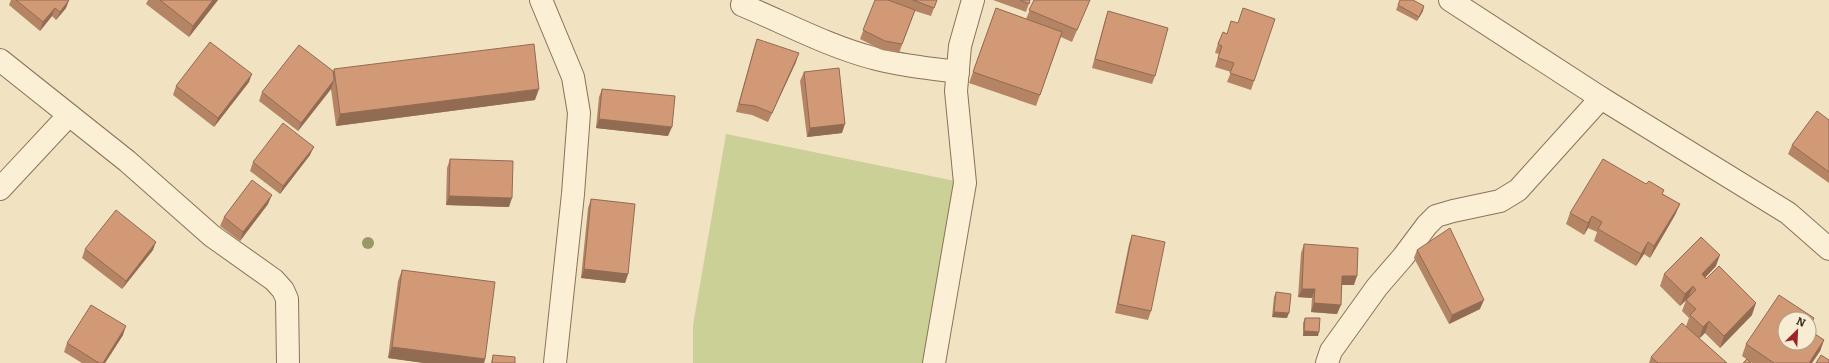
<svg xmlns="http://www.w3.org/2000/svg" width="1829" height="363" font-family="Bitter,serif">
  <rect width="100%" height="100%" fill="#f1e2c2"/>
  <polygon fill="#cbd096" points="726,134 965,183 934,363 693,363 693,325"/>
  <g fill="none" stroke-linecap="round" stroke-linejoin="round">
    <defs>
      <g id="street">
        <polyline points="541,0 573,77 579,113 573,194 555,363"/>
        <polyline points="1450,0 1601,98 1788,213 1829,249"/>
        <path d="M 742,5 C 785,23 828,46 873,58 C 900,66 929,68 958,72"/>
        <polyline points="0,60 127,161 212,236 274,280 283,290 287,299 288,363"/>
        <polyline points="0,189 69,115"/>
        <polyline points="934,363 965,183 956,91 960,46 973,0"/>
        <polyline points="1327,363 1331,351 1377,287 1403,257 1427,225 1436,216 1453,211 1500,201 1518,190 1601,98"/>
      </g>
    </defs>
    <use href="#street" stroke="#8c7258" stroke-width="24"/>
    <use href="#street" stroke="#fbefd6" stroke-width="22"/>
  </g>
  <circle fill="#97976a" cx="368" cy="243" r="6"/>
  <g fill="#b48465">
    <polygon points="11,0 69,0 66,8 56,20 52,16 40,31 9,5"/>
    <polygon points="148,0 218,0 189,37 146,4"/>
    <polygon points="875,0 937,0 931,16 915,11 899,53 882,50 860,39"/>
    <polygon points="993,0 1030,0 1026,12"/>
    <polygon points="1034,0 1090,0 1072,42 1061,37 1036,106 969,83 996,8 1026,19"/>
    <polygon points="1398,5 1423,11 1417,21 1396,10"/>
    <polygon points="1108,11 1155,76 1152,84 1092,68 1105,20"/>
    <polygon points="1227,34 1254,81 1251,90 1227,82 1231,72 1215,67 1219,54 1215,53 1219,40"/>
    <polygon points="757,39 796,62 768,122 752,115 736,112 754,48"/>
    <polygon points="334,69 535,100 336,126 331,89 298,131 259,101 262,92 333,72"/>
    <polygon points="804,72 842,133 807,137 800,81"/>
    <polygon points="249,82 214,127 173,95 176,86"/>
    <polygon points="602,89 668,136 596,128 599,97"/>
    <polygon points="1829,120 1829,183 1788,154 1792,145"/>
    <polygon points="310,155 280,194 250,171 253,162"/>
    <polygon points="450,159 509,207 446,205 447,168"/>
    <polygon points="1663,194 1680,204 1675,215 1650,258 1644,254 1636,266 1594,241 1597,232 1588,228 1584,235 1566,224 1570,213"/>
    <polygon points="591,199 628,274 625,283 581,278 588,208"/>
    <polygon points="268,204 240,241 220,226 224,217"/>
    <polygon points="1132,235 1151,311 1148,320 1115,313 1129,244"/>
    <polygon points="1304,244 1354,285 1342,285 1337,314 1311,312 1312,298 1298,297 1301,253"/>
    <polygon points="85,249 153,250 122,289 82,258"/>
    <polygon points="1417,250 1480,309 1449,324 1414,258"/>
    <polygon points="1716,266 1705,278 1752,315 1720,348 1705,333 1699,338 1727,363 1649,363 1651,357 1686,326 1689,318 1682,311 1686,300 1680,306 1660,286 1664,274"/>
    <polygon points="402,270 485,359 484,363 424,363 388,358 398,281"/>
    <polygon points="1276,292 1287,318 1272,317 1274,297"/>
    <polygon points="1305,318 1318,336 1303,336 1303,323"/>
    <polygon points="1809,330 1824,340 1820,351 1812,363 1752,363 1742,356 1746,344"/>
    <polygon points="123,335 105,363 82,363 64,352 67,343"/>
    <polygon points="493,355 515,363 491,363"/>
  </g>
  <g fill="#926b53">
    <polygon points="69,0 66,8 56,20 60,12"/>
    <polygon points="213,0 218,0 189,37 193,26"/>
    <polygon points="1424,6 1423,11 1417,21 1419,17"/>
    <polygon points="55,8 52,16 40,31 43,22"/>
    <polygon points="799,53 796,62 768,122 772,113"/>
    <polygon points="252,74 249,82 214,127 218,118"/>
    <polygon points="334,80 331,89 298,131 301,123"/>
    <polygon points="539,89 535,100 336,126 340,114"/>
    <polygon points="599,119 672,127 668,136 596,128"/>
    <polygon points="845,124 842,133 807,137 810,128"/>
    <polygon points="314,147 310,155 280,194 283,186"/>
    <polygon points="272,195 268,204 240,241 243,232"/>
    <polygon points="449,196 512,198 509,207 446,205"/>
    <polygon points="1680,204 1675,215 1650,258 1654,246"/>
    <polygon points="1592,216 1588,228 1584,235 1588,223"/>
    <polygon points="156,242 153,250 122,289 126,281"/>
    <polygon points="1648,242 1644,254 1636,266 1641,254"/>
    <polygon points="1720,255 1716,266 1698,285 1702,274"/>
    <polygon points="584,269 628,274 625,283 581,278"/>
    <polygon points="1342,276 1357,276 1354,285 1339,285"/>
    <polygon points="1693,286 1688,298 1680,306 1685,294"/>
    <polygon points="1302,289 1315,289 1312,298 1298,297"/>
    <polygon points="1484,300 1480,309 1449,324 1452,315"/>
    <polygon points="1314,303 1341,305 1337,314 1311,312"/>
    <polygon points="1756,303 1752,315 1720,348 1724,336"/>
    <polygon points="1274,312 1289,313 1287,318 1272,317"/>
    <polygon points="1814,318 1810,330 1809,331 1809,326"/>
    <polygon points="1709,321 1705,333 1699,339 1703,327"/>
    <polygon points="126,326 123,335 105,363 103,363"/>
    <polygon points="1304,331 1319,332 1318,336 1303,336"/>
    <polygon points="1824,340 1820,351 1812,363 1809,363"/>
    <polygon points="392,347 485,359 484,363 424,363 388,358"/>
  </g>
  <g fill="#d19976" stroke="#926b53">
    <polygon points="16,0 69,0 60,12 55,8 43,22"/>
    <polygon points="160,0 213,0 193,26"/>
    <polygon points="875,0 888,0 915,10 902,44 885,41 863,30"/>
    <polygon points="913,0 937,0 934,8"/>
    <polygon points="1020,0 1030,0 1029,4"/>
    <polygon points="1034,0 1090,0 1077,30 1029,10"/>
    <polygon points="1400,0 1413,0 1424,6 1419,17 1398,5"/>
    <polygon points="996,8 1062,32 1040,95 973,72"/>
    <polygon points="1243,8 1275,19 1254,81 1230,73 1234,63 1218,58 1222,46 1218,44 1223,32 1227,34 1231,21 1238,23"/>
    <polygon points="1108,11 1168,28 1155,76 1095,59"/>
    <polygon points="757,39 799,53 772,113 755,106 739,104"/>
    <polygon points="210,42 252,74 218,118 176,86"/>
    <polygon points="534,44 539,89 340,114 334,69"/>
    <polygon points="299,45 333,71 334,80 301,123 262,92"/>
    <polygon points="839,68 845,124 810,128 804,72"/>
    <polygon points="602,89 675,96 672,127 599,119"/>
    <polygon points="1817,111 1829,120 1829,172 1792,145"/>
    <polygon points="283,123 314,147 283,186 253,162"/>
    <polygon points="450,159 513,161 512,198 449,196"/>
    <polygon points="1603,159 1646,184 1649,181 1664,190 1662,194 1680,204 1654,246 1648,242 1641,254 1598,229 1602,222 1592,216 1588,223 1570,213"/>
    <polygon points="252,180 272,195 243,232 224,217"/>
    <polygon points="591,199 635,204 628,274 584,269"/>
    <polygon points="116,210 156,242 126,281 85,249"/>
    <polygon points="1450,228 1484,300 1452,315 1417,250"/>
    <polygon points="1132,235 1165,242 1151,311 1118,304"/>
    <polygon points="1701,237 1720,255 1702,274 1706,279 1719,266 1756,303 1724,336 1709,321 1703,327 1690,315 1696,309 1686,300 1696,290 1693,286 1685,294 1664,274"/>
    <polygon points="1304,244 1358,248 1357,276 1342,276 1341,305 1314,303 1315,289 1302,289"/>
    <polygon points="402,270 495,282 485,359 392,347"/>
    <polygon points="1276,292 1291,294 1289,313 1274,312"/>
    <polygon points="1779,295 1814,318 1809,326 1809,319 1785,319 1785,343 1809,343 1809,330 1824,340 1809,363 1774,363 1746,344"/>
    <polygon points="91,305 126,326 103,363 99,363 67,343"/>
    <polygon points="1305,318 1320,318 1319,332 1304,331"/>
    <polygon points="1682,323 1727,363 1658,363 1651,357"/>
    <polygon points="493,355 515,357 515,363 492,363"/>
    <polygon points="1821,355 1829,360 1829,363 1816,363"/>
    <polygon points="1747,359 1751,363 1743,363"/>
  </g>
  <g transform="translate(1797 331) rotate(24)"><circle r="19" fill="#f8ecd3" stroke="#ac9f8a"/>
  <path d="M0-3L7 15L0 10L-7 15Z" fill="#9f2429"/>
  <text y="-6" font-size="11" font-weight="bold" text-anchor="middle" fill="#3b2b1d">N</text>
  </g>
</svg>
